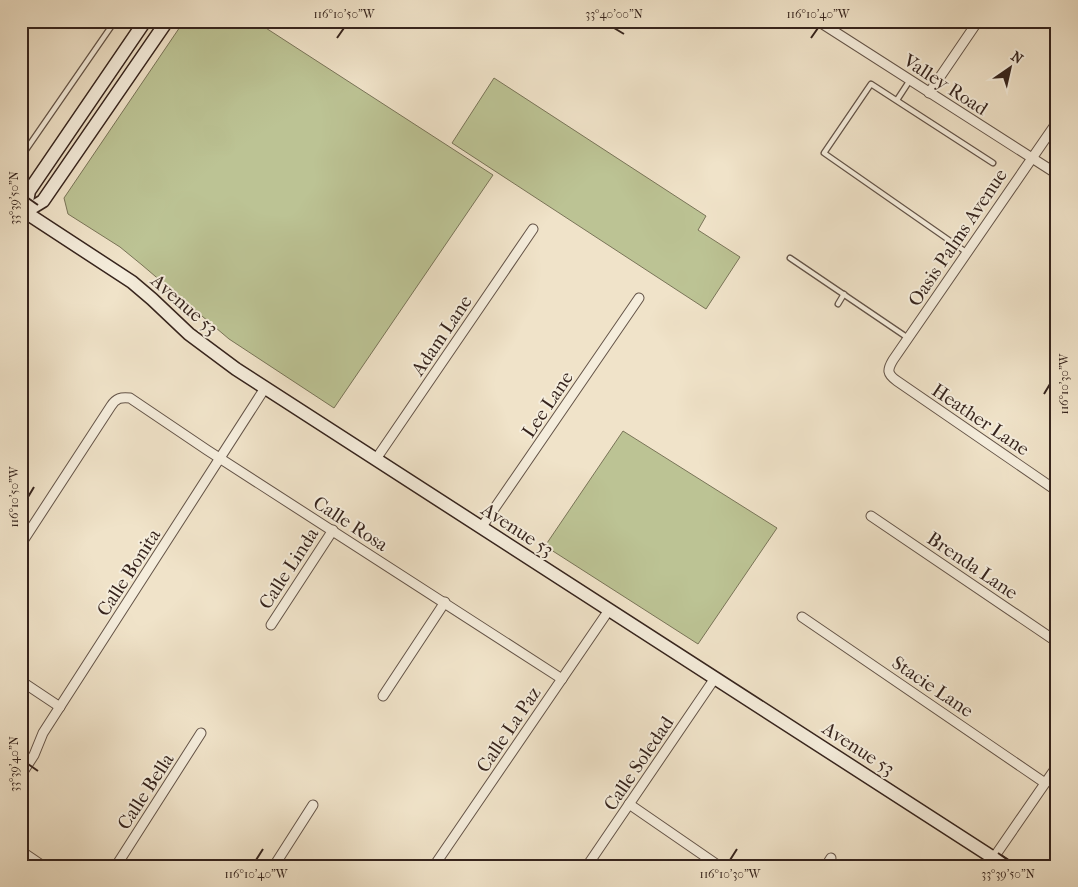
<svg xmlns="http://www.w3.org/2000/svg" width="1078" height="887" font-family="'IM FELL French Canon',serif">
  <rect width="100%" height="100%" fill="#f0e3c9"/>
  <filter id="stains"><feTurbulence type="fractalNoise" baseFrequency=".004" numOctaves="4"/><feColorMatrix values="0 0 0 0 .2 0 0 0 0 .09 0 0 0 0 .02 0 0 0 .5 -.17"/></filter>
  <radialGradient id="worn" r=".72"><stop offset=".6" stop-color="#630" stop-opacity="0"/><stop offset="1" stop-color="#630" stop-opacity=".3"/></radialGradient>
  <g fill="#bcc394" stroke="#797458">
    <polygon points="184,21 255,21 493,175 334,408 229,339 142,265 120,247 68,214 64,198"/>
    <polygon points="494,78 706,216 698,230 740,257 706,309 452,143"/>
    <polygon points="623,431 777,528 698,644 545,546"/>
  </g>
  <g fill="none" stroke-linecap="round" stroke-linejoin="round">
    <defs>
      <g id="lane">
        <polyline points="897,100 910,80"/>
        <polyline points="21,157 115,21"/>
        <polyline points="966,252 824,153 871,84 993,163"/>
        <polyline points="790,258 908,338"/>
        <polyline points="838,304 844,294"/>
      </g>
      <g id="street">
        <polyline points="818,21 1057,174"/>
        <polyline points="929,93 978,21"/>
        <path d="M 1057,122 L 893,360 C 887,370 887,374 897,381 L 1057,491"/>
        <polyline points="376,459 533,229"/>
        <polyline points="871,516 1057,642"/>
        <polyline points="481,528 639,298"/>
        <path d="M 21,544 L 111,406 C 116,398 121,397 130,398 L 207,450 L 562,679"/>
        <polyline points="802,617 1045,783"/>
        <polyline points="271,625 333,530"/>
        <polyline points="21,681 60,707"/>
        <polyline points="383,696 445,602"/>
        <polyline points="21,775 34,755 43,733 265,388"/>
        <polyline points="629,804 719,866"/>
        <polyline points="21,851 43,866"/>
        <polyline points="116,866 201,733"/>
        <polyline points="274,866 313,805"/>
        <polyline points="434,866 609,610"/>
        <polyline points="587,866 715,678"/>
        <polyline points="826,866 831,858"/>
        <polyline points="988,866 1057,766"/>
      </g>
      <g id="secondary">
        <polyline points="25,212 132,282 152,299 189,334 236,369 1006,866"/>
        <polyline points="25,212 43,201 167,21"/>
        <polyline points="22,216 25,212 29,191 145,21"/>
      </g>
    </defs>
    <use href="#lane" stroke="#645448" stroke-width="7"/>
    <use href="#street" stroke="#645448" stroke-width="11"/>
    <use href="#secondary" stroke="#36241d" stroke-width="15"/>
    <use href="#lane" stroke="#f5eddc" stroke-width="4.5"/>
    <use href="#street" stroke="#f5eddc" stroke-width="9"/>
    <use href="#secondary" stroke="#f5eddc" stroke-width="12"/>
  </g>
  <path fill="none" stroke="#36241d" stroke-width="2" d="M 614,28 L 624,34M 337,38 L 344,28M 811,38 L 818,28M 28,198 L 38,205M 1044,394 L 1050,384M 28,497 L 34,487M 28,764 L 38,771M 998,853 L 1008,860M 256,860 L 263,849M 730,860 L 737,849"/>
  <g text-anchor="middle" stroke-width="4" stroke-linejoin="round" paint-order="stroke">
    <g font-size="19" fill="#36241d" stroke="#f5eddc">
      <text transform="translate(946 84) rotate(33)" y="7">Valley Road</text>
      <text transform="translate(957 237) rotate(-56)" y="7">Oasis Palms Avenue</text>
      <text transform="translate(185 304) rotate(41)" y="7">Avenue 53</text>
      <text transform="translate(441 335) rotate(-56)" y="7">Adam Lane</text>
      <text transform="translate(547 404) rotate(-56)" y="7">Lee Lane</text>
      <text transform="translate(981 419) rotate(34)" y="7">Heather Lane</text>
      <text transform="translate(351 523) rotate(33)" y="7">Calle Rosa</text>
      <text transform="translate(518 529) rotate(33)" y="7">Avenue 53</text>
      <text transform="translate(973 565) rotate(34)" y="7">Brenda Lane</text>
      <text transform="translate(288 568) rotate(-57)" y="7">Calle Linda</text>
      <text transform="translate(128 572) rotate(-57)" y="7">Calle Bonita</text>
      <text transform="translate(933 686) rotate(34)" y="7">Stacie Lane</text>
      <text transform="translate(508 729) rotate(-56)" y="7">Calle La Paz</text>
      <text transform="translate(859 748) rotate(33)" y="7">Avenue 53</text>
      <text transform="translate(638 763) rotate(-56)" y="7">Calle Soledad</text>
      <text transform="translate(145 791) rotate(-57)" y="7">Calle Bella</text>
    </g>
  </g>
  <rect width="1078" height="887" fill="none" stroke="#f0e3c9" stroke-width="55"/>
  <g transform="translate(1010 68) rotate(34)" stroke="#f5eddc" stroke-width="4" paint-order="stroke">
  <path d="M0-4L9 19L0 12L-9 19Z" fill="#36241d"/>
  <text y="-8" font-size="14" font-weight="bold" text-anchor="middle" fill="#36241d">N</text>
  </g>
  <rect x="28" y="28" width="1022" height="832" fill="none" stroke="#36241d" stroke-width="2"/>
  <g font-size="12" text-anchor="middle" fill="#36241d">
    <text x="344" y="18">116°10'50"W</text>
    <text x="614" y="18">33°40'00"N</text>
    <text x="818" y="18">116°10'40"W</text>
    <text transform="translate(14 198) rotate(-90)" y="4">33°39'50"N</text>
    <text transform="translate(1064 384) rotate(-90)" y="4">116°10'30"W</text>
    <text transform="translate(14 497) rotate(-90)" y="4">116°10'50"W</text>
    <text transform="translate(14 764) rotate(-90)" y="4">33°39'40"N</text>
    <text x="256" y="878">116°10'40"W</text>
    <text x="730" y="878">116°10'30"W</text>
    <text x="1008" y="878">33°39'50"N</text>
  </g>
  <rect width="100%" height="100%" filter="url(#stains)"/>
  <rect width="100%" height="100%" fill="url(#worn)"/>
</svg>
